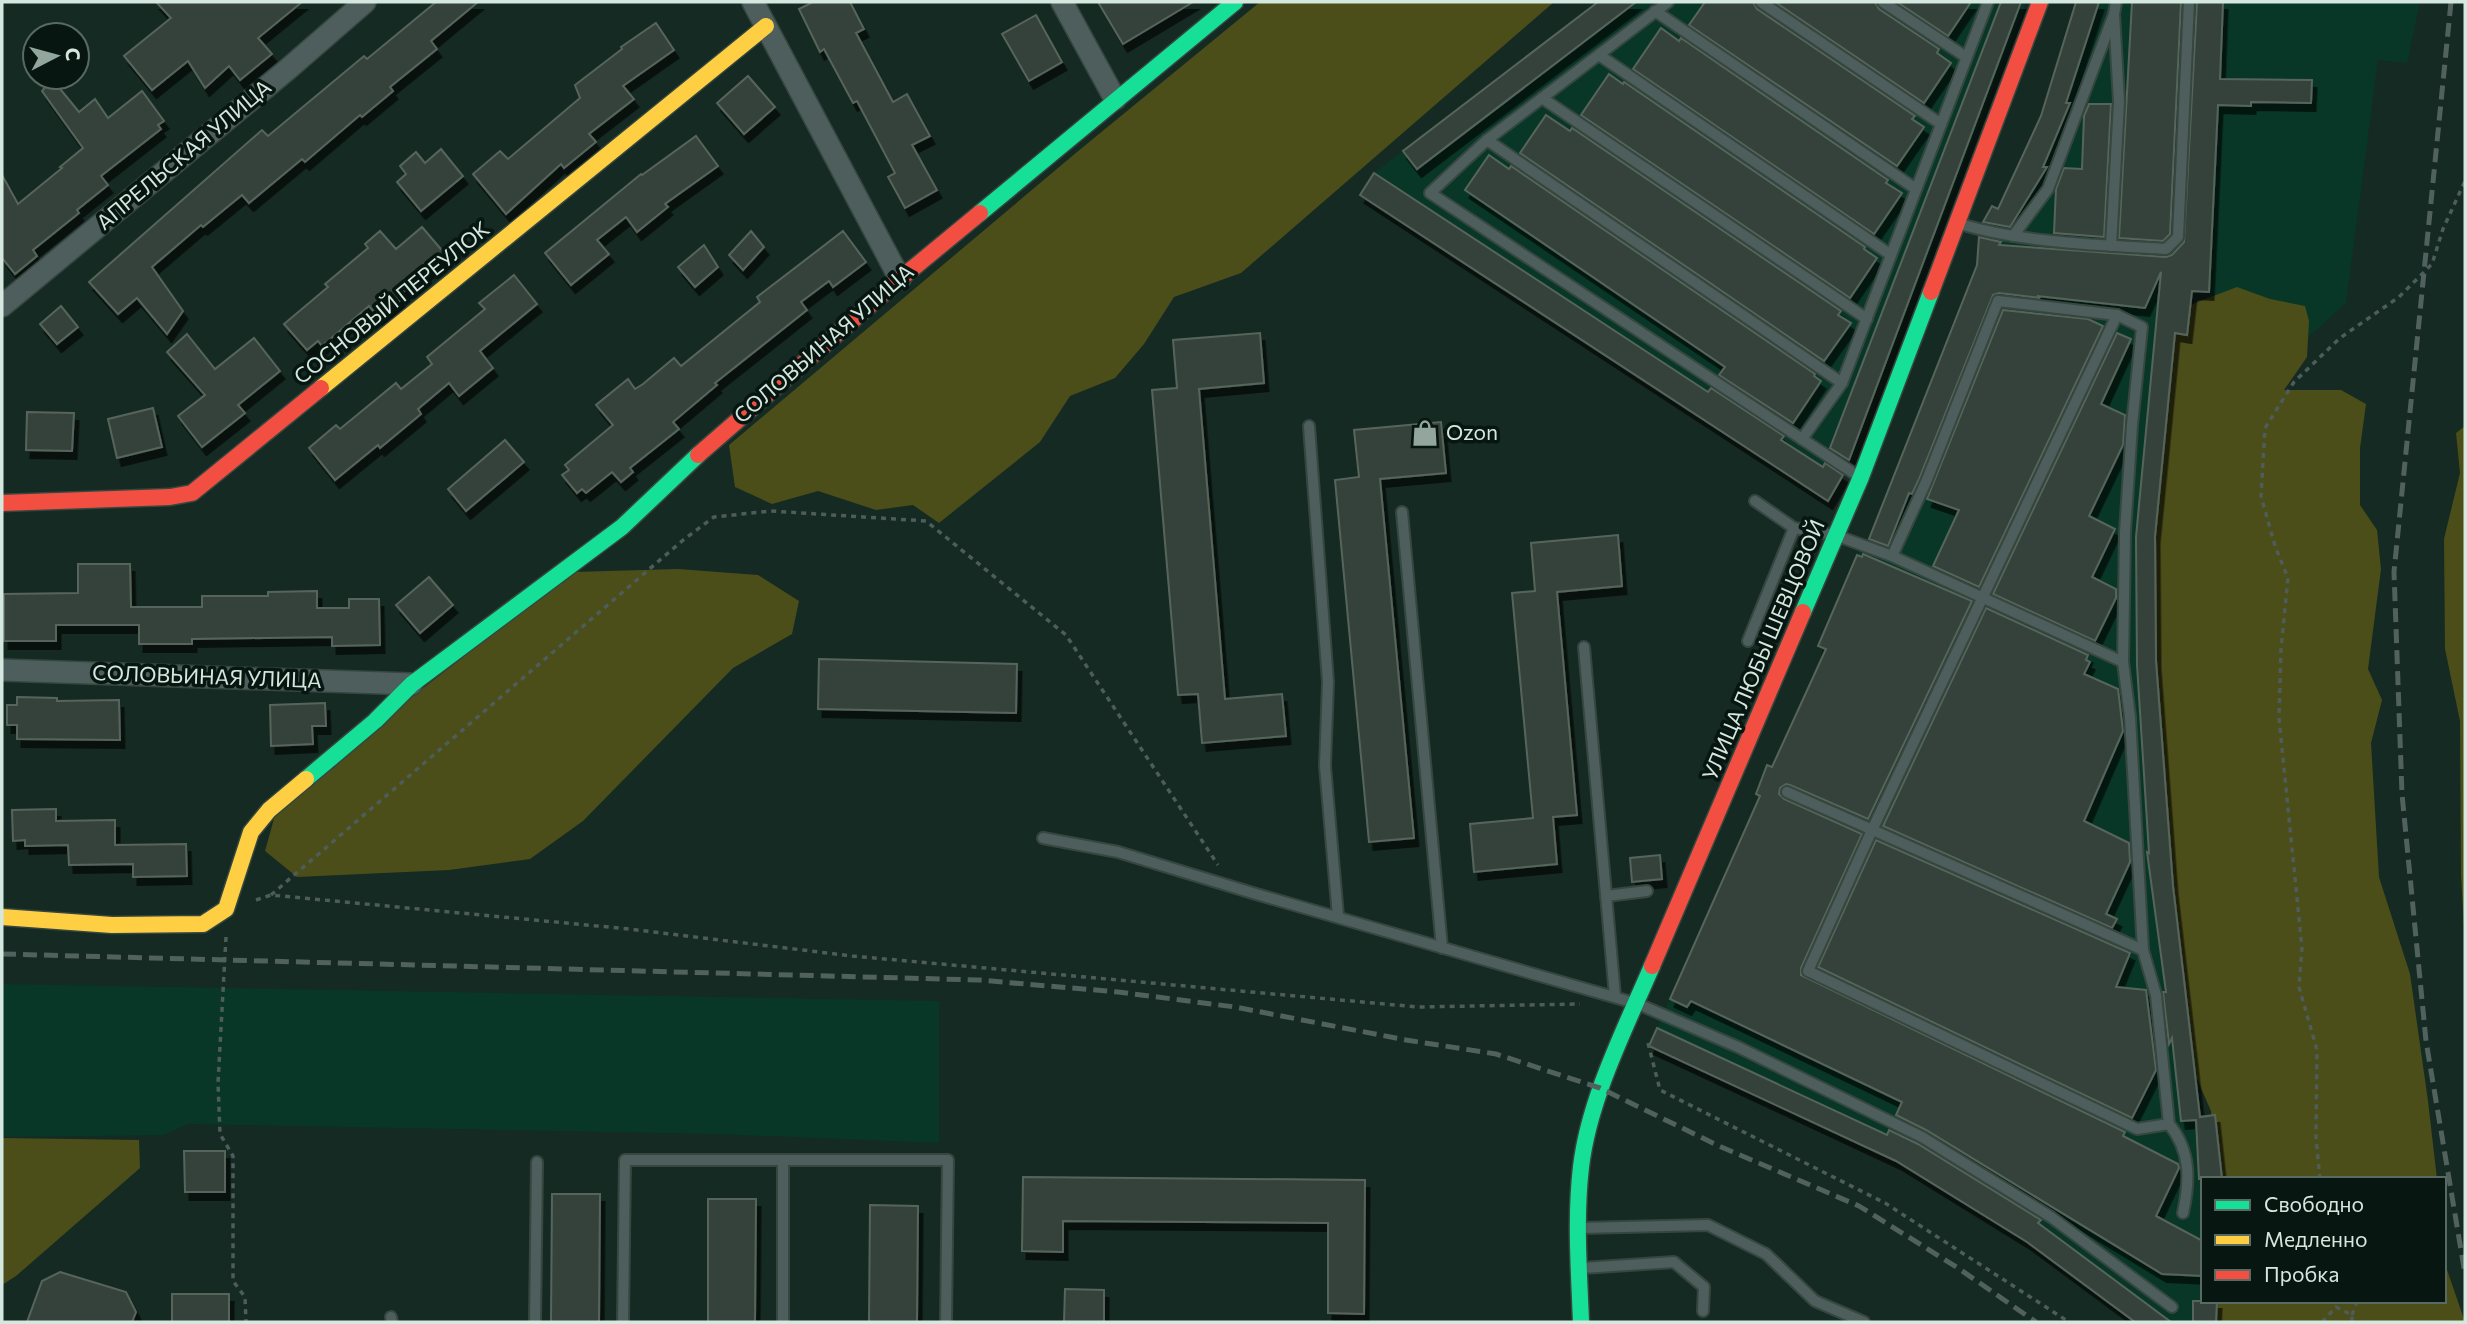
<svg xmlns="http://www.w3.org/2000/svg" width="2467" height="1324" font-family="Commissioner,sans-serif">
  <defs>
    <filter id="shadow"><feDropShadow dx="4.5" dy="8" stdDeviation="0" flood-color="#0009"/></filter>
  </defs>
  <rect width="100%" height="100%" fill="#152a22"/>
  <g fill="#083728">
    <polygon points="1598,2 2026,2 1851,459 1842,479 1828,501 1360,195 1374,173"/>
    <polygon points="2076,2 2420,2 2407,63 2378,60 2346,303 2277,365 2206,359 2209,293 2192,291 2187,335 2173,886 2201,1117 2203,1301 2216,1322 2135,1322 2027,1242 1896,1161 1649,1046 1760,797 1756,794 1767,765 1772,766 1825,650 1818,646 1857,555 1869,539 1977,265 1983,222 1992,206 1998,209 2041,116"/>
    <polygon points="2,984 939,1001 939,1143 716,1134 188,1124 164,1135 2,1137"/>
  </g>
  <g fill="#4b4e18">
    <polygon points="1260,2 1554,2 1241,273 1174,297 1144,344 1115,378 1070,396 1040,442 939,523 913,505 876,510 818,491 772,504 735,487 729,445 1077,152"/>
    <polygon points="2237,287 2270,299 2305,306 2309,321 2307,357 2284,390 2341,390 2366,404 2360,448 2360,505 2377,530 2381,569 2368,669 2382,700 2371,743 2379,877 2410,974 2428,1101 2437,1179 2216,1179 2211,1111 2194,1072 2173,927 2148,586 2171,320 2195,303"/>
    <polygon points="2465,426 2465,945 2461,876 2460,721 2445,649 2444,539 2460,473 2456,433"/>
    <polygon points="678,569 758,575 799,601 792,634 733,668 583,821 530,859 449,870 297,877 265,851 275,815 391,713 573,572"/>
    <polygon points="2,1138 139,1140 140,1168 16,1276 2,1285"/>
    <polygon points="2444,1252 2445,1264 2465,1322 2210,1322 2211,1301 2444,1301"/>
  </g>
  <g fill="#35423a" stroke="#57655b" stroke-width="2" filter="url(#shadow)">
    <polygon points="156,2 302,2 258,38 272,54 240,80 229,66 205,88 188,61 152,90 124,56 171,18"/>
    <polygon points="436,2 478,2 431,41 437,49 390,87 393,91 362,117 360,115 305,162 302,159 249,203 242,195 203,227 201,225 152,267 183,311 167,334 137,298 118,314 89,282 262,130 268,136 364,56 367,59"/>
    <polygon points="813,2 850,2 864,29 856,33 893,102 907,94 930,136 912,145 937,190 905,208 888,177 895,173 857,101 853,103 824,49 820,52 799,9"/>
    <polygon points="1098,2 1193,2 1123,44"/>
    <polygon points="1598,2 1636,2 1417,169 1403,151"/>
    <polygon points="1705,2 1753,2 1757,9 1915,116 1912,119 1924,127 1897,166 1689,25"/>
    <polygon points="1775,2 1875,2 1879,9 1939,49 1937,53 1951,63 1924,103"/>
    <polygon points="1897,2 1971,2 1948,36"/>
    <polygon points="2001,2 2021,2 1849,460 1830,448"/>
    <polygon points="2076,2 2099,2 2066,103 2070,103 2043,167 2047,167 2010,227 1983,222 1992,206 1998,209 2041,116"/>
    <polygon points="2132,2 2181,2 2170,234 2163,241 2119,238"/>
    <polygon points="2197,2 2223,2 2220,79 2312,80 2311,103 2251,102 2251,106 2218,105 2209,292 2192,291 2187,335 2175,333 2155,536 2156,661 2173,886 2200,1117 2215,1115 2222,1179 2199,1179 2196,1120 2181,1121 2172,1038 2169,1044 2163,992 2166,992 2147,852 2149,853 2137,665 2136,537 2161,272 2145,308 2037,296 2040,298 1999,293 1993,295 1919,479 1912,494 1909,493 1888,546 1869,539 1977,265 1979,237 2001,242 1999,245 2166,257 2172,255 2184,242"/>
    <polygon points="1036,15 1062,62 1029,81 1002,34"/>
    <polygon points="656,23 674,50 623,86 634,99 589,134 596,142 564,168 561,164 506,214 473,174 500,151 508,159 580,98 575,85 622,49 621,47"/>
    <polygon points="1661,28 1679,41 1681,38 1888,180 1886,183 1902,193 1874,234 1633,69"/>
    <polygon points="1609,74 1623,84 1624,82 1865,247 1864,249 1877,258 1850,298 1581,115"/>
    <polygon points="748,76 775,107 744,134 717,103"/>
    <polygon points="52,79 79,112 95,99 108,118 142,91 164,121 158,125 161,129 101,176 108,185 77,210 79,213 33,250 37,256 15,274 2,258 2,175 18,204 62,168 60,167 83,148 42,91"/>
    <polygon points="2089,104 2111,104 2104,237 2054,233 2056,189 2064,168 2082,169 2084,116"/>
    <polygon points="1546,115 1570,131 1572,128 1841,311 1838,315 1851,323 1824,361 1520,153"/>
    <polygon points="696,136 718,166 665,204 668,207 637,232 626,217 597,240 609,254 571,285 545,253 641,174 642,175"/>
    <polygon points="441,149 463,176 421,211 397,182 406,174 400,166 416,152 425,163"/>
    <polygon points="1489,155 1509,169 1511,166 1815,374 1814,376 1821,381 1793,423 1719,375 1725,367 1465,190"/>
    <polygon points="1374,173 1708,392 1711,388 1784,436 1781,440 1823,467 1825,463 1843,475 1828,501 1360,195"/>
    <polygon points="422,227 446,255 398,297 401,300 379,318 369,306 322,346 318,341 307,350 284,324 328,287 325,284 368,248 365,244 380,231 396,249"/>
    <polygon points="751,231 764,247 743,270 729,255"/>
    <polygon points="843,231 866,262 833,287 829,281 801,302 807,310 715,383 717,385 673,422 679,429 630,468 633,472 621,482 612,472 586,493 582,489 577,493 562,475 569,470 565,465 613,425 596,405 628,379 635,389 643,384 674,358 681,366 760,302 757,297"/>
    <polygon points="704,245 718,267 695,287 678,267"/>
    <polygon points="514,275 537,304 480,351 493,368 459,396 449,383 418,409 421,414 380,448 378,445 335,480 309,448 336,425 340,429 396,383 401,389 432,364 427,357 485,309 479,303"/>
    <polygon points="61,306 78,327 57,344 40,324"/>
    <polygon points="2003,310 2088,319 2103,326 1979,587 1933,566 1959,510 1927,499"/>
    <polygon points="1260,333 1264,383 1199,389 1225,699 1282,694 1286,736 1202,743 1198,694 1178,695 1152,390 1177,388 1173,340"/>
    <polygon points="2117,333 2131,339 2101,404 2125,415 2123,445 2089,516 2115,529 2092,577 2116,589 2116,598 2095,641 1993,594"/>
    <polygon points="187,334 215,369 254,338 280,371 238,405 245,413 202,447 178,416 205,395 167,352"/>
    <polygon points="153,408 162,447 117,458 108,419"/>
    <polygon points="27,412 74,413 72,451 26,450"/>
    <polygon points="1441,422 1446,473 1380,479 1414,838 1369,842 1335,480 1359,477 1354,430"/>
    <polygon points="505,440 524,462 466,511 448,489"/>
    <polygon points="1618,535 1622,586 1557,592 1577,815 1553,817 1557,864 1474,872 1470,824 1533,818 1512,593 1535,591 1531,543"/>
    <polygon points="1863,554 1972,601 1868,819 1790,785 1786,784 1780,788 1779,794 1784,799 1862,834 1801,968 1801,975 2125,1132 2123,1136 2178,1164 2179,1168 2156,1216 2203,1241 2203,1276 2162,1274 1926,1130 1896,1115 1902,1102 1691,1001 1687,1007 1670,999 1760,796 1756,794 1767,765 1772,767 1826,649 1818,646 1857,555 1862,557"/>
    <polygon points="78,564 130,564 131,607 202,607 202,596 268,596 268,592 317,591 317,608 349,608 349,599 379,599 380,645 332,646 332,637 192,639 192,644 139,644 139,625 56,625 56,641 4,641 4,594 78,593"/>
    <polygon points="429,577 453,605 420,633 396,605"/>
    <polygon points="1986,608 2088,655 2086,660 2090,662 2084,674 2118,689 2123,731 2084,821 2129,843 2130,862 2106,914 2117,919 2112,928 1883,826"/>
    <polygon points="819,659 1017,664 1016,713 818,709"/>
    <polygon points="17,697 57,698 57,701 119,700 120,740 17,739 17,725 7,725 7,705 17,705"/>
    <polygon points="325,703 326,726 312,726 313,744 271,746 270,705"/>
    <polygon points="56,809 56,821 115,820 115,845 186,844 187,876 133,877 133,864 69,865 68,845 25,846 25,840 13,841 12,810"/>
    <polygon points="1876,840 2130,953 2116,987 2146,990 2156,1070 2132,1118 1818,967"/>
    <polygon points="1660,855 1662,879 1632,882 1630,858"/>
    <polygon points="1657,1028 1887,1135 1889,1130 1918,1144 2041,1220 2038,1223 2171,1322 2135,1322 2027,1242 1896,1161 1649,1046"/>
    <polygon points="184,1151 225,1151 225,1192 185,1192"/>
    <polygon points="1023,1177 1365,1180 1364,1314 1328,1313 1328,1223 1063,1221 1063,1252 1022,1251"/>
    <polygon points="552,1194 600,1194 599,1322 551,1322"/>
    <polygon points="708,1199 756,1199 755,1322 708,1322"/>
    <polygon points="870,1205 918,1206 917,1322 869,1322"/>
    <polygon points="60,1272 126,1292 136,1312 132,1322 27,1322 42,1281"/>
    <polygon points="1065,1289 1104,1290 1104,1322 1064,1322"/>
    <rect x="172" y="1294" width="57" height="28"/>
    <polygon points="2193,1301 2217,1301 2216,1322 2193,1322"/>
  </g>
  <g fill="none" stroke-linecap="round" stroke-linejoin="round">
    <defs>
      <g id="lane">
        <polyline points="1668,2 1487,140 1430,193 1802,439"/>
        <polyline points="1761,2 1941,124"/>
        <polyline points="1883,2 1966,57"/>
        <polyline points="1655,11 1916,189"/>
        <polyline points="1599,55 1891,255"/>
        <polyline points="1542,98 1867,319"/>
        <polyline points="1487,140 1842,383"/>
        <path d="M 1960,224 C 2024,243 2099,245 2166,249 L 2178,237 L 2189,2"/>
        <polyline points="2013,236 2048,189 2114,14"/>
        <polyline points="2111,246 2119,102 2114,14 2116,2"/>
        <polyline points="2117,315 1872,830 1808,971 2137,1129 2169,1124"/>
        <polyline points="1309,426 1328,682 1325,766 1338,916"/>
        <polyline points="1858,476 1802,439 1842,383 1988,2"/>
        <polyline points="1755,501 1794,528 1835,535 1892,556 2123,662"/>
        <polyline points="1402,512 1442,948"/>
        <path d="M 1892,556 L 1926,482 L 1998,301 L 2117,315 L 2142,327 L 2132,425 L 2125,532 L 2123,662 L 2130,717 L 2143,950 L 2156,995 L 2169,1124 C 2191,1151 2190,1180 2183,1213"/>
        <polyline points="1748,641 1794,528"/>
        <polyline points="1584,647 1615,996"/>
        <polyline points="1787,792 2143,950"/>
        <polyline points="1043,838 1118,852 1256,894 1638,1004 1738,1047 1922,1137 2051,1217 2172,1307"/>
        <polyline points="1606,896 1647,891"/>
        <polyline points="1581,1228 1708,1225 1766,1254 1815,1301 1864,1322"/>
        <polyline points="1583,1268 1674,1262 1704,1287 1703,1311"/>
        <polyline points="391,1317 392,1322"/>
        <polyline points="535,1322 537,1162"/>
        <polyline points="623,1322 625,1160 948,1160 946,1322"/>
        <polyline points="783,1322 783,1160"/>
      </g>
      <g id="street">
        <polyline points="753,2 900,279"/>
        <polyline points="1062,2 1115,99"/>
        <polyline points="2,306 288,69 365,2"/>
        <polyline points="2,670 412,684"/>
      </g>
      <g id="fast">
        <polyline points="980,213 1235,2"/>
        <polyline points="1803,612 1861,477 1931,292"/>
        <polyline points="306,779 375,721 412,684 622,527 698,455"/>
        <path d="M 1581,1322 C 1579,1271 1575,1218 1581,1167 C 1589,1099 1625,1029 1652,966"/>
      </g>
      <g id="slow">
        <polyline points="321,388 766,26"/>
        <polyline points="2,917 112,925 203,924 226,909 251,832 269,810 306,779"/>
      </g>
      <g id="jam">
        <polyline points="1931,292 2040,2"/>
        <polyline points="698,455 900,279 980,213"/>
        <polyline points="2,503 170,497 192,493 321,388"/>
        <polyline points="1652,966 1803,612"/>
      </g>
    </defs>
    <use href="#lane" stroke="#35473f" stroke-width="14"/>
    <use href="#street" stroke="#35473f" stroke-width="24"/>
    <use href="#fast" stroke="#35473f" stroke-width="19"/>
    <use href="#slow" stroke="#35473f" stroke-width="19"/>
    <use href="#jam" stroke="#35473f" stroke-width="19"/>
    <g stroke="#4e5c5a" stroke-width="3.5" stroke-dasharray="5 5" stroke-linecap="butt">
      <polyline points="271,895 682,541 714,517 771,511 926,521 1066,635 1218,865"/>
      <polyline points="256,900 271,895 629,929 852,956 1418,1007 1580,1004"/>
      <polyline points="226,937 218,1083 220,1134 233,1156 233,1281 245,1297 246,1322"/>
      <polyline points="1648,1043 1660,1090 1885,1203 2069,1322"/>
      <polyline points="2320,1179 2316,1138 2317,1050 2299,987 2302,948 2279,718 2281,649 2288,578 2275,546 2261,496 2265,428 2294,382 2340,338 2399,297 2432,264 2443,229 2465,181"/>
      <polyline points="2352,1315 2357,1301"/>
      <polyline points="2322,1322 2336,1307 2352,1315 2352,1322"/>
    </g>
    <use href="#lane" stroke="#4d5e5d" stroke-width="10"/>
    <use href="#street" stroke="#4d5e5d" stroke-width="21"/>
    <use href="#fast" stroke="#16e098" stroke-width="16"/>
    <use href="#slow" stroke="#ffcf43" stroke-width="16"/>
    <use href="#jam" stroke="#f24e42" stroke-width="16"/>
    <g stroke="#51615e" stroke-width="5" stroke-dasharray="14 7" stroke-linecap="butt">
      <polyline points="2451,2 2394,572 2402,794 2426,1041 2465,1274"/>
      <polyline points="2,954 979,980 1118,992 1235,1007 1406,1040 1496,1054 1600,1088 1719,1146 1859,1206 1958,1268 2036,1322"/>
    </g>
  </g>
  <defs>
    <symbol id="shop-bare" viewBox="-9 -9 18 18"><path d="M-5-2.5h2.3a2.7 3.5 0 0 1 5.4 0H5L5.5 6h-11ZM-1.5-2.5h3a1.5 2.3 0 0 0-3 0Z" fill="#92a69d" stroke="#071611" stroke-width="2.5" paint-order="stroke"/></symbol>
  </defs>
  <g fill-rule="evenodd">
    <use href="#shop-bare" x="1406" y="414" width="38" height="38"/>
  </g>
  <g text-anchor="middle" stroke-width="7" stroke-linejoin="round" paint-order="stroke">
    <g font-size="21" fill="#d5e8df" stroke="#071611">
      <text transform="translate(184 155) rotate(-40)" y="7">АПРЕЛЬСКАЯ УЛИЦА</text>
      <text transform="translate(392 303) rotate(-39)" y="7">СОСНОВЫЙ ПЕРЕУЛОК</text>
      <text transform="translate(824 344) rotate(-41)" y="7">СОЛОВЬИНАЯ УЛИЦА</text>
      <text transform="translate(1764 650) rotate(-67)" y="7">УЛИЦА ЛЮБЫ ШЕВЦОВОЙ</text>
      <text transform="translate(207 677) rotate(2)" y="7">СОЛОВЬИНАЯ УЛИЦА</text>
    </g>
    <g font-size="21" fill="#d5e8df" stroke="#071611" text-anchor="start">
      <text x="1446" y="440">Ozon</text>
    </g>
  </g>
  <rect width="2467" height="1324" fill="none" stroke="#d5e8df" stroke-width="7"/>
  <rect x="2201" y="1177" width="245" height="126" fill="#071611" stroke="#596a63" stroke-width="2"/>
  <rect x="2215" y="1200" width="35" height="10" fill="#16e098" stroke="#596a63" stroke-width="2"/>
  <text x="2264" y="1212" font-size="21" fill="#d5e8df">Свободно</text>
  <rect x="2215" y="1235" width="35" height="10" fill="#ffcf43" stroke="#596a63" stroke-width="2"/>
  <text x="2264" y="1247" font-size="21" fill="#d5e8df">Медленно</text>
  <rect x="2215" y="1270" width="35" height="10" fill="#f24e42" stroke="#596a63" stroke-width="2"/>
  <text x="2264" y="1282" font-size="21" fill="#d5e8df">Пробка</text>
  <g transform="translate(56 56) rotate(84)"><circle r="33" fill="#071611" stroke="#596a63" stroke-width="2"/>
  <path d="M0-5L12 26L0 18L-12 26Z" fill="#92a69d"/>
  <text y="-10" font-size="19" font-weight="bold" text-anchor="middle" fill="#d5e8df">С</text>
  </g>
</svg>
